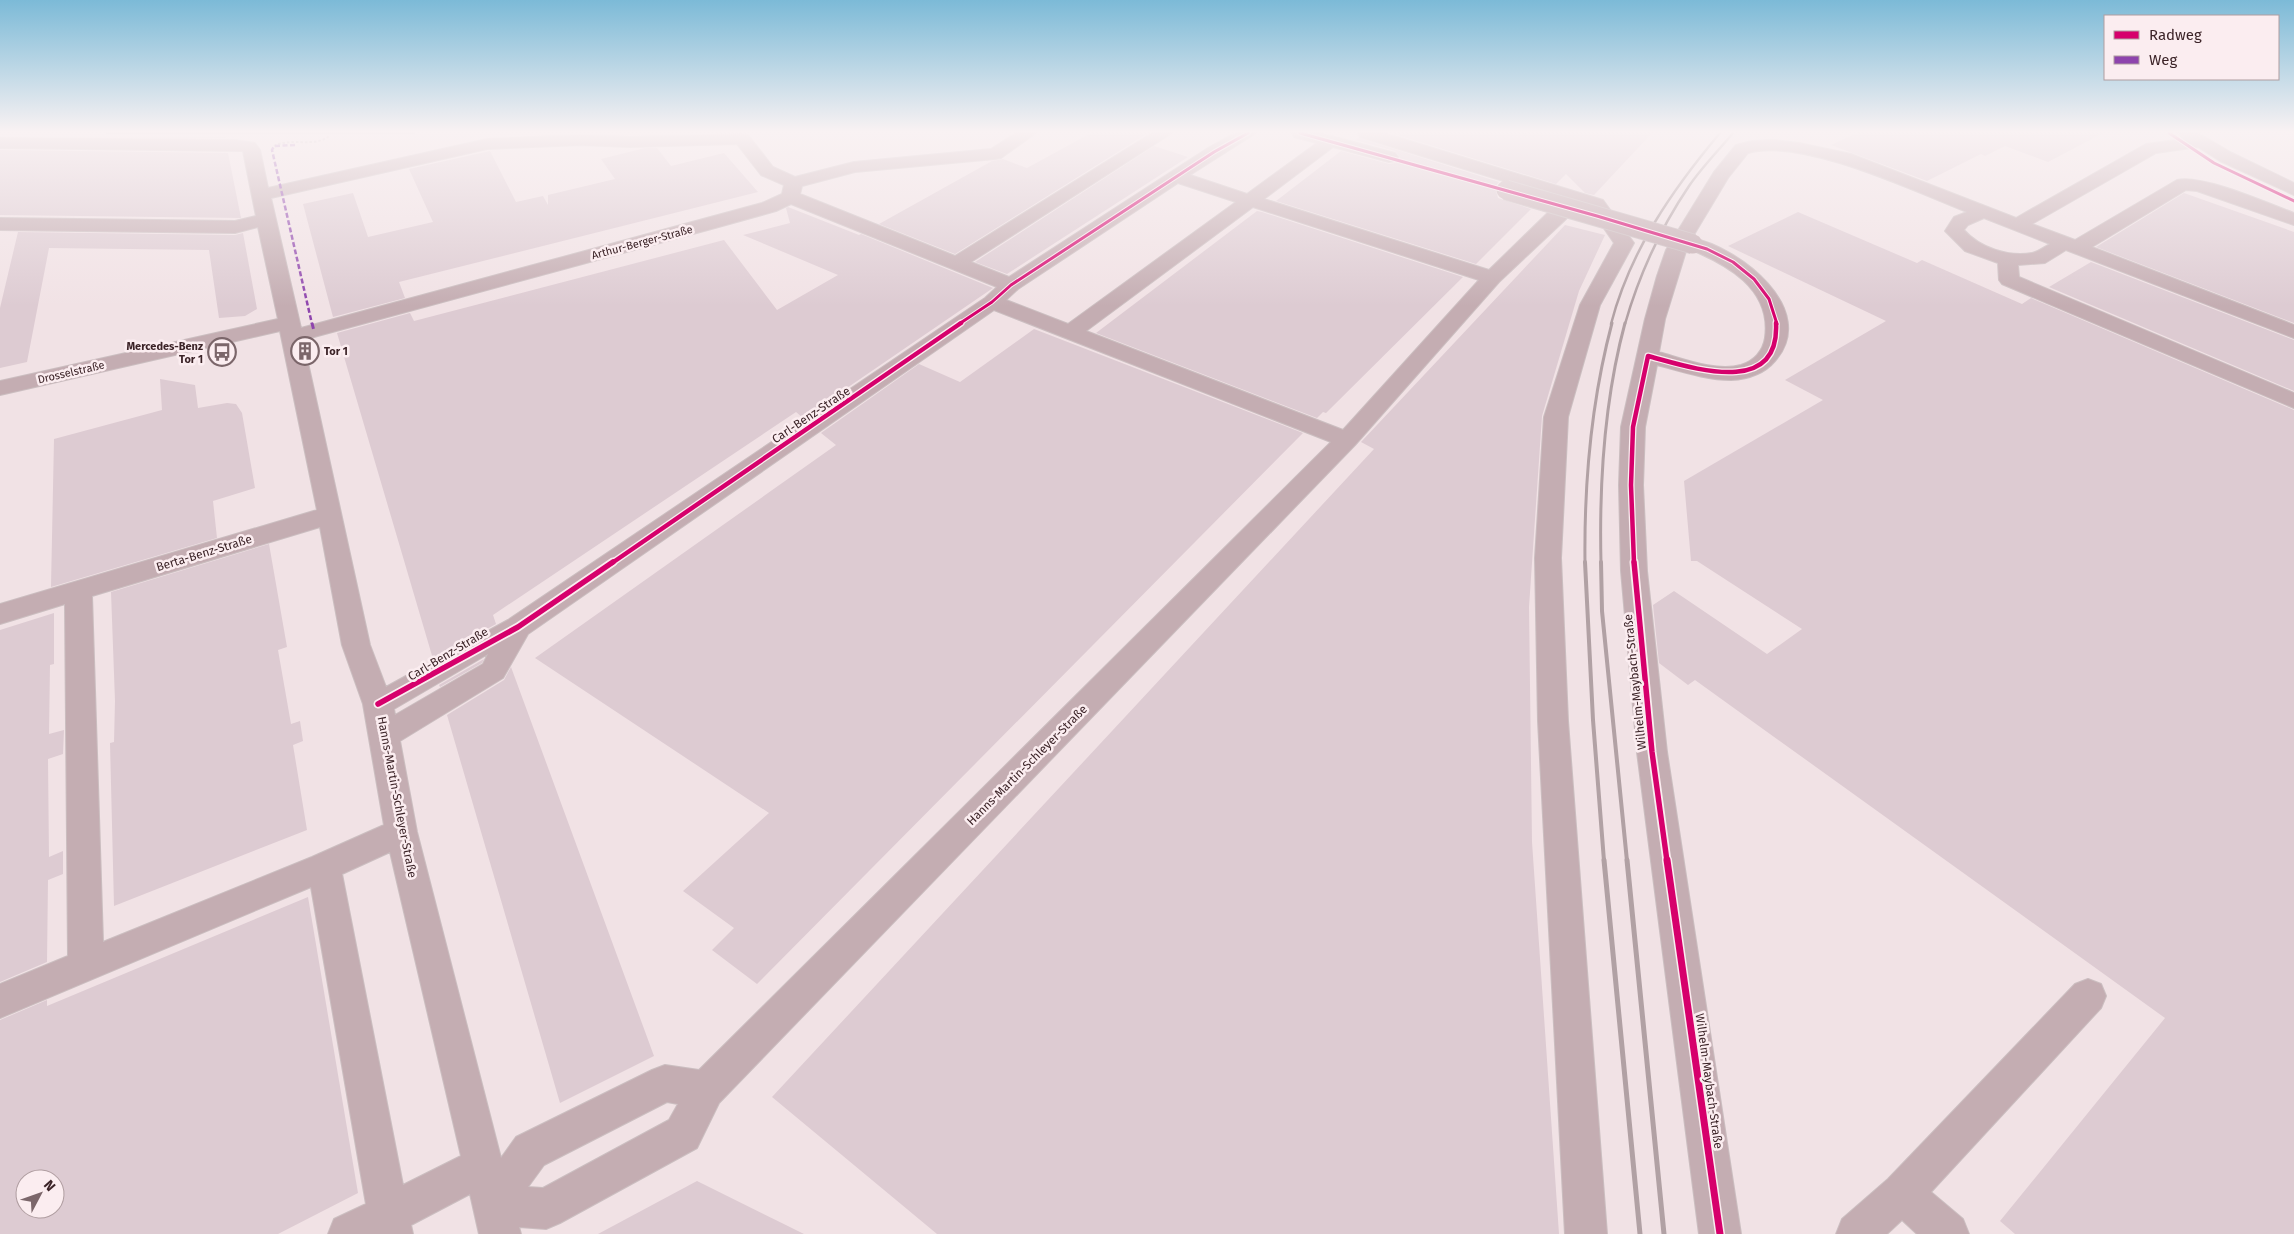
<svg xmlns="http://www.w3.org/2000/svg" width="2294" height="1234" font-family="'Fira Sans',sans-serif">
  <rect width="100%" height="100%" fill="#f1e2e5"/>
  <g fill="#ddcbd2" fill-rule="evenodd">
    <polygon points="1091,133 1148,133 955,254 879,224 992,161 1003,159 1027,168"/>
    <polygon points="1391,133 1652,133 1594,195 1585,193 1566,174 1556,184"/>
    <polygon points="1857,133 2103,133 2048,162 2005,146 1985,156 1981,154 1927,181 1831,145"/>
    <polygon points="94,137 225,137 225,138"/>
    <polygon points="1359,138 1499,182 1495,187 1498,198 1531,209 1476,264 1276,201 1341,151 1389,164 1395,163 1400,158 1395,151 1355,140"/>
    <polygon points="1154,146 1188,157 1007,274 975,262"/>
    <polygon points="645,148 657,148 671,166 724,153 758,192 399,282 405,298 333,317 303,204 353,193 368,237 433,222 409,169 490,151 516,202 543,196 548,205 548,195 615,179 601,159"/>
    <polygon points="0,150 228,153 241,218 0,215"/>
    <polygon points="2184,193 2294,232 2294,323 2096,247"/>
    <polygon points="788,207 859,235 861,234 993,288 803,418 796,412 493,615 496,624 433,659 337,333 410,313 414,321 724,240 777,310 838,275 743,235 790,223 786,208"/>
    <polygon points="1257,211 1262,212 1463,277 1326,413 1323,412 1317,418 1096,333"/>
    <polygon points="1798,212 1917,263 1922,260 2022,304 2031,298 2294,410 2294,1234 2015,1234 2000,1221 2165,1018 1695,680 1688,685 1659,663 1653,605 1674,591 1767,654 1802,629 1697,561 1691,561 1684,481 1823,400 1785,380 1886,321 1728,246"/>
    <polygon points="1565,225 1605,235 1579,291 1542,416 1529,607 1532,842 1559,1234 937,1234 772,1097 1374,449 1361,442"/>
    <polygon points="18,232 235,235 243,233 257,309 245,316 219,318 209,250 49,248 27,362 0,368 0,308"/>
    <polygon points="2091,262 2294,340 2294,391 2049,287"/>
    <polygon points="1034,329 1303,433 757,984 712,950 734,928 683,891 769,813 535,658 836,445 821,433 919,364 960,382"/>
    <polygon points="160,379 195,385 198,408 227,403 236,404 242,413 255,488 213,501 217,538 51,587 54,439 162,410"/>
    <polygon points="269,544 287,647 278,650 291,724 300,721 303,741 293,745 307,830 114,906 110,743 114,742 115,701 111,592"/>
    <polygon points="54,613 54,664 50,665 49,734 64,730 63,754 48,759 49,857 63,851 63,874 48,880 47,962 0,982 0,630"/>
    <polygon points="484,659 482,663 440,687 439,685"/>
    <polygon points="511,667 654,1056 560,1103 447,715 504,680"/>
    <path d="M 308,897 L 358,1193 L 278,1234 L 0,1234 L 0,1020 L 47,1000 L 47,1006 ZM 25,1179 L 55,1179 L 55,1209 L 25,1209 Z"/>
    <polygon points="697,1181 804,1234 598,1234"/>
  </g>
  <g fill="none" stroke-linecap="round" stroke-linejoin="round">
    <defs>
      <g id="minor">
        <path d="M 1016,133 L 1036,133 L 1001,158 L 995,159 L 855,172 L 802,186 L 800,194 L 955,256 L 1152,133 L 1172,133 L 971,262 L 1009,277 L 1208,148 L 1235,133 L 1256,133 L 1190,175 L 1247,194 L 1317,143 L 1294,137 L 1292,133 L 1320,133 L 1395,153 L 1398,157 L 1395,161 L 1389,162 L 1333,147 L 1264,199 L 1489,270 L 1562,199 L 1360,137 L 1358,133 L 1384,133 L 1603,200 L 1634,243 L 1600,305 L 1568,417 L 1561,558 L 1568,721 L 1607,1234 L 1565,1234 L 1538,721 L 1535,558 L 1544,417 L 1580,305 L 1614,243 L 1590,208 L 1578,204 L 1566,219 L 1499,282 L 1355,445 L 719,1103 L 697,1148 L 560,1223 L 546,1229 L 519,1227 L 521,1234 L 479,1234 L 470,1194 L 411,1225 L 413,1234 L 328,1234 L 334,1219 L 366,1204 L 311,887 L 0,1018 L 0,984 L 68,956 L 65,604 L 0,624 L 0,604 L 317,510 L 280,331 L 0,395 L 0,381 L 278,319 L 258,227 L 235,233 L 0,230 L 0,218 L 235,221 L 256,216 L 243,151 L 0,148 L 0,138 L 235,140 L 255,143 L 260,150 L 268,188 L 487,139 L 581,135 L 630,137 L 742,134 L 748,135 L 773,167 L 795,177 L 854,162 L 991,149 ZM 737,144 L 761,175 L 784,185 L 782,194 L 762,203 L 301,328 L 271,198 L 487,149 L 581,145 L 630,147 ZM 1178,183 L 1236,202 L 1068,324 L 1006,300 L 1018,289 ZM 791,204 L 997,287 L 985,298 L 508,620 L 386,687 L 370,645 L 303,340 L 715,228 L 776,211 ZM 1253,207 L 1479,280 L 1343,430 L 1086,331 ZM 994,310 L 1331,442 L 699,1070 L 665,1065 L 652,1070 L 516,1137 L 501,1158 L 417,832 L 400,741 L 503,678 L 528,634 ZM 320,527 L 342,645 L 363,704 L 384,825 L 312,857 L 103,942 L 92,596 ZM 488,654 L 483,664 L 395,715 L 394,709 ZM 390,852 L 461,1156 L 403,1185 L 342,874 ZM 667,1102 L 678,1104 L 669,1120 L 543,1188 L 528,1187 L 544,1165 Z"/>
        <path d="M 2178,133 L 2198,133 L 2232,153 L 2294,183 L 2294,195 L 2220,161 L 2198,147 L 2156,153 L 2032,224 L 2075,240 L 2177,180 C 2202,174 2267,203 2294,213 L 2294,225 L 2197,191 L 2186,190 L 2092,247 L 2294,325 L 2294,338 L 2066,250 L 2045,263 L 2018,265 L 2019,277 L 2294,393 L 2294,408 L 2002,284 L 1999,280 L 1998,263 L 1965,251 L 1945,231 L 1954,217 L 1967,212 C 1916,192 1801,137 1748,153 L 1728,178 L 1692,238 C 1739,247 1820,310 1775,361 C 1764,374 1748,379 1731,380 C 1706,380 1680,371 1657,365 L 1645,427 L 1643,485 L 1647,571 L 1667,752 L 1741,1234 L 1699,1234 L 1637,752 L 1621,571 L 1619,485 L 1621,427 L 1645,319 L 1657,276 L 1666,250 L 1714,172 L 1736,145 L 1752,141 L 1773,140 L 1799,143 L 1851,154 L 2016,218 L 2146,144 L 2184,139 ZM 1984,218 L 2050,244 C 2044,247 2038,252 2032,253 C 2008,257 1980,248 1964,230 L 1968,225 ZM 1687,248 C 1726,264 1772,288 1765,338 C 1763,351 1754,361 1741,365 C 1716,372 1684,359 1659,352 L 1665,319 Z"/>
        <polygon points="2088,979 2101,984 2106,996 2101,1008 1931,1192 1963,1219 1969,1234 1917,1234 1902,1220 1887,1234 1836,1234 1842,1219 1888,1179 2075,984"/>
      </g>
    </defs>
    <use href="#minor" stroke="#cbbec0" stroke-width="2"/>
    <path stroke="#b7a6aa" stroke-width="2" stroke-dasharray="2.5 2" stroke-linecap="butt" d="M 274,146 C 291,137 315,148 329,136"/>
    <use href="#minor" fill="#c4adb2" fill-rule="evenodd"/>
    <g stroke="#b1a1a4" stroke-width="2.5">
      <polyline points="107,133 414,133"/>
      <path d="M 1611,324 C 1630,251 1672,190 1720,133"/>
      <path d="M 1625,324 C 1639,275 1660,229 1689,186 C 1702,167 1719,150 1733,133"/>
    </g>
    <g stroke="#b1a1a4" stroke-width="3">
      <path d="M 1585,563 C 1584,482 1591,402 1612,323"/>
      <path d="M 1601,563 C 1599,482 1604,401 1625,323"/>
    </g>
    <g stroke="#b1a1a4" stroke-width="4">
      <polyline points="1585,562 1593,720 1604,861"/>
      <polyline points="1601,562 1602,611 1627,861"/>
    </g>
    <g stroke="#b1a1a4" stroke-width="5">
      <polyline points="1604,860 1640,1234"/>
      <polyline points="1627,860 1664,1234"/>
    </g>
    <defs>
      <polyline id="minor-bridge" points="1506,190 1693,244"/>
    </defs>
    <use href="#minor-bridge" stroke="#cbbec0" stroke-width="21" stroke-linecap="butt"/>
    <use href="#minor-bridge" stroke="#c4adb2" stroke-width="19"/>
    <polyline stroke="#8e44ad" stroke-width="2.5" stroke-dasharray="5 2.5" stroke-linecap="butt" points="295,145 274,146 272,150 312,324"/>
    <polyline stroke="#8e44ad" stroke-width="3" stroke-dasharray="6 3" stroke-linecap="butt" points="312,323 314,331"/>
    <defs>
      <g id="cycleway-far3">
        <polyline points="1300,133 1597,216 1707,249 1733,262 1754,279 1769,299 1777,324"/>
        <polyline points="2169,133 2214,163 2294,201"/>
        <polyline points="959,324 992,302 1011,285 1214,152 1248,133"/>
      </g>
      <g id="cycleway-far2">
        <polyline points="612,563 961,323"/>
        <path d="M 1634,563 L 1631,485 L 1633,427 L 1648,356 C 1690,367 1780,399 1776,323"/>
      </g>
      <g id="cycleway-far1">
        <polyline points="1634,562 1652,752 1667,861"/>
        <polyline points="378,704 518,627 613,562"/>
      </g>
      <polyline id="cycleway" points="1667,860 1720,1234"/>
    </defs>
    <use href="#cycleway-far3" stroke="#fbedf0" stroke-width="5"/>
    <use href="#cycleway-far2" stroke="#fbedf0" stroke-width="7"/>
    <use href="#cycleway-far1" stroke="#fbedf0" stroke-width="9"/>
    <use href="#cycleway" stroke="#fbedf0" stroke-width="10"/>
    <use href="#cycleway-far3" stroke="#d6006c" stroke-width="3"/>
    <use href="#cycleway-far2" stroke="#d6006c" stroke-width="4.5"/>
    <use href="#cycleway-far1" stroke="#d6006c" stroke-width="5.5"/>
    <use href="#cycleway" stroke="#d6006c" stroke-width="7"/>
  </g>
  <linearGradient id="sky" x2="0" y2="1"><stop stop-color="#7cbad7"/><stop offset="0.43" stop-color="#f9f2f3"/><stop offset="1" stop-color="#f9f2f3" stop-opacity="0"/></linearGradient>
  <rect width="2294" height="306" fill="url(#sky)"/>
  <defs>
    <symbol id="building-ring" viewBox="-11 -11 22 22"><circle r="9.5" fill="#fbedf0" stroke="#7b666a" stroke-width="1.5"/><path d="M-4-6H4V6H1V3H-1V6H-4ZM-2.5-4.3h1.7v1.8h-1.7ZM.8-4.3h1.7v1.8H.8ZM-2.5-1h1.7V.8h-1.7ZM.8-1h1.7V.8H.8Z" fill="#7b666a"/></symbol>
    <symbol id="bus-ring" viewBox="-11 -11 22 22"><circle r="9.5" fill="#fbedf0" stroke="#7b666a" stroke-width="1.5"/><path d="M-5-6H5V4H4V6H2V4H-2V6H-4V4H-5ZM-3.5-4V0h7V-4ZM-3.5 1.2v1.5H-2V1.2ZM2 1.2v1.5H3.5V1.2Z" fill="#7b666a"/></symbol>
  </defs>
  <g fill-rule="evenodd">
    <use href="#building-ring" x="289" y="335" width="32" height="32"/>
    <use href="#bus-ring" x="206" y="336" width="32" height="32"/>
  </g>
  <g text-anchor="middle" stroke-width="5" stroke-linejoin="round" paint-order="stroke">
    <g font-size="11" fill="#3c2428" stroke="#fbedf0">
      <text transform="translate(642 242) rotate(-15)" y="4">Arthur-Berger-Straße</text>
      <text transform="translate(71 372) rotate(-13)" y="4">Drosselstraße</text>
    </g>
    <g font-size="11" font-weight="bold" fill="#3c2428" stroke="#fbedf0" text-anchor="end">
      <text x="203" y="350">Mercedes-Benz<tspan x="203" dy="13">Tor 1</tspan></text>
      <text x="324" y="355" text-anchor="start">Tor 1</text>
    </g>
    <g font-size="12" fill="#3c2428" stroke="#fbedf0">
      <text transform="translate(811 415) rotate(-34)" y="4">Carl-Benz-Straße</text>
      <text transform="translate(204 553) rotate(-17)" y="4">Berta-Benz-Straße</text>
      <text transform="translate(448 654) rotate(-31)" y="4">Carl-Benz-Straße</text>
      <text transform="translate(1635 682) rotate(-96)" y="4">Wilhelm-Maybach-Straße</text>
      <text transform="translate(1027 765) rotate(-45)" y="4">Hanns-Martin-Schleyer-Straße</text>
      <text transform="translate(397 797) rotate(79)" y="4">Hanns-Martin-Schleyer-Straße</text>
      <text transform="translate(1709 1081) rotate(82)" y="4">Wilhelm-Maybach-Straße</text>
    </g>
  </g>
  <rect x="2104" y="15" width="175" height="65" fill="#fbedf0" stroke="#af9da0"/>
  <rect x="2114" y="31" width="25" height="8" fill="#d6006c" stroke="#af9da0"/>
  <text x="2149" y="40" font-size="15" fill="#3c2428">Radweg</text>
  <rect x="2114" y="56" width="25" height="8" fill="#8e44ad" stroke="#af9da0"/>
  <text x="2149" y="65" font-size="15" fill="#3c2428">Weg</text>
  <g transform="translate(40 1194) rotate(49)"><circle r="24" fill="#fbedf0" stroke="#af9da0"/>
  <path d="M0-4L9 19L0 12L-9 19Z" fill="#7b666a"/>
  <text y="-8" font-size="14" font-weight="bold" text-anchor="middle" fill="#3c2428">N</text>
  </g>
</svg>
